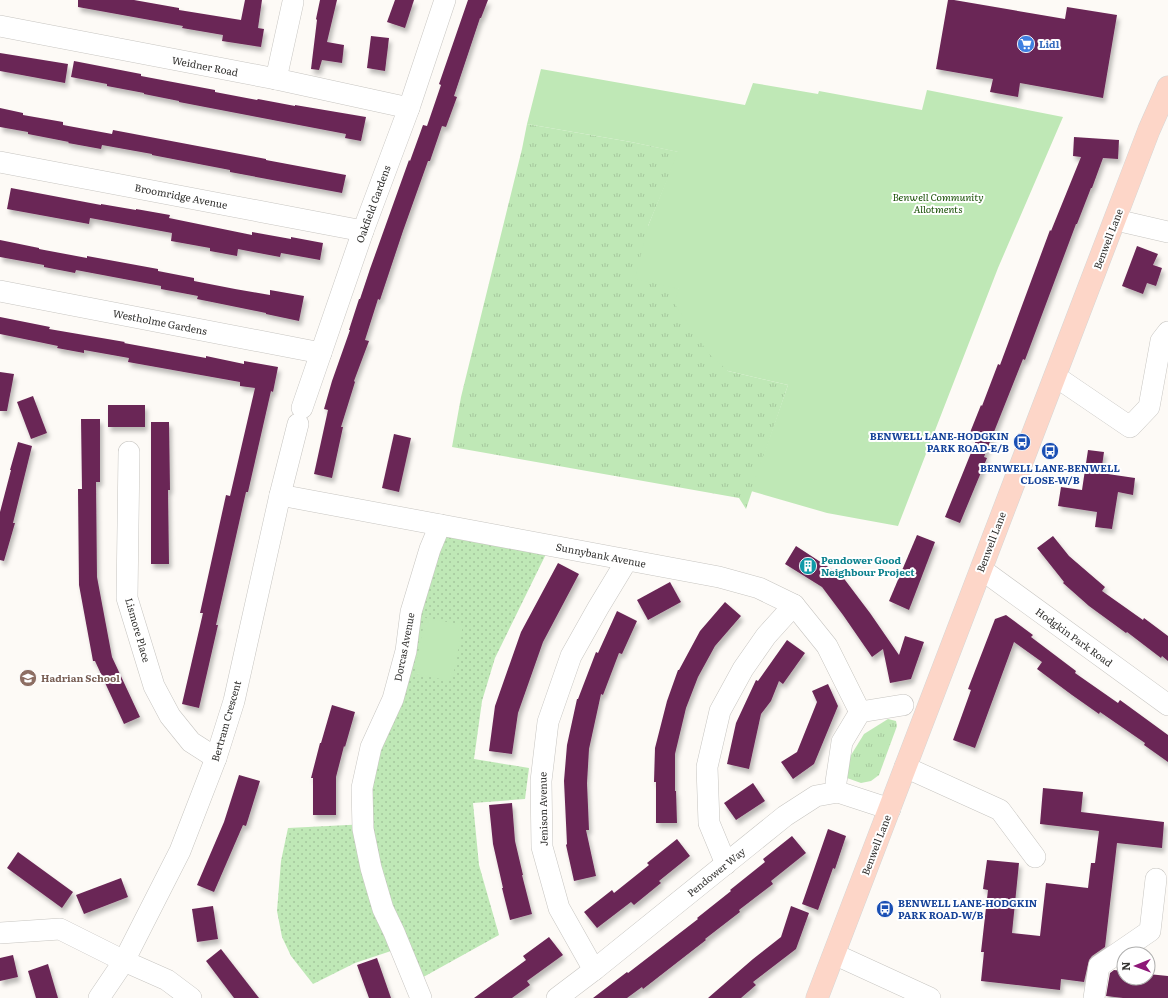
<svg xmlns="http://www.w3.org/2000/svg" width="1168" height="998" font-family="Literata,serif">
  <defs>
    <pattern id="grass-tufts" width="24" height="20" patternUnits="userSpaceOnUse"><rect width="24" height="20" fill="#bfe8b6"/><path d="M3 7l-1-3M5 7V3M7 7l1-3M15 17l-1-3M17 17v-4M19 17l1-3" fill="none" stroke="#a5c79d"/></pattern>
    <pattern id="park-dots" width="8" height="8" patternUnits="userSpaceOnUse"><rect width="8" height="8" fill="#bfe8b6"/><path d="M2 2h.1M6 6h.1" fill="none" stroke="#a5c79d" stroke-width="1.8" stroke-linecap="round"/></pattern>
    <filter id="shadow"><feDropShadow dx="2.5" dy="4.5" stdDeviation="2" flood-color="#0004"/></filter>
  </defs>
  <rect width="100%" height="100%" fill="#fdfaf6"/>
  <g fill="url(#grass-tufts)">
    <polygon points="527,124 631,142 679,152 648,226 679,289 728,371 788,385 746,509 739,498 452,447 461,397 522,149"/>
    <polygon points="888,719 896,721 897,726 879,775 871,781 861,783 847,778 848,760 864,734"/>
  </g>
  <polygon fill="url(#park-dots)" points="443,528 546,554 495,658 482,701 474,759 529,768 525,799 473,803 479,865 499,935 418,980 403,947 355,963 313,984 291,956 282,937 277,911 281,861 288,828 368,824 364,790"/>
  <g fill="#bfe8b6">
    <polygon points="541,69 745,105 753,83 818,94 819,91 922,110 927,90 1063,117 998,268 898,526 827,513 751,491 788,385 728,371 709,354 674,303 679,289 635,279 648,226 678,152 631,142 527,124"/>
    <polygon points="425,618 463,625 452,681 414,674"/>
  </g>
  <g fill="#6b2656" filter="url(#shadow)">
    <polygon points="78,0 134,0 179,8 179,10 241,20 245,0 262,0 258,28 264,29 261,47 222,41 223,35 182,28 183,26 78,7"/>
    <polygon points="320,0 337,0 327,42 344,45 342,63 322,60 319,70 311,69 317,20 316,19"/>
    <polygon points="395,0 414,0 405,28 387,22"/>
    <polygon points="468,0 488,0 481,18 480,18 454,96 457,97 446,127 442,126 430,161 428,161 403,231 380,300 378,299 365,340 369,341 354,381 355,382 341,427 343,427 332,478 314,474 328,410 324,409 332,381 350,330 349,330 359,299 360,299 370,269 409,160 410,161 423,125 427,126 441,85 439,84"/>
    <polygon points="948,0 954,0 1065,19 1067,7 1117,15 1103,98 1020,83 1018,97 990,92 993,79 936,69"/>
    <polygon points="371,36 389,38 385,71 367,68"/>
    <polygon points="0,53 68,64 65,83 0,71"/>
    <polygon points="74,61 141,74 141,76 215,90 215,92 257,100 258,99 295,106 295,105 366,117 361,141 345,138 346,134 179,102 179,101 144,94 144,93 107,86 107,84 71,77"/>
    <polygon points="0,108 23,113 23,115 63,122 63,125 112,134 113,130 266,159 266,160 346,175 342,193 230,172 230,170 152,155 152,154 102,145 101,149 68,143 69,142 28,134 28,132 0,127"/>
    <polygon points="1074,137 1119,140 1118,159 1103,158 1092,188 1091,188 1077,224 1076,224 1025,360 1023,359 984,457 987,458 960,523 945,517 977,438 969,435 981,405 982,406 998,364 1000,365 1050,230 1051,231 1081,157 1073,156"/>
    <polygon points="11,188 101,205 101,204 136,210 136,209 170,215 169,218 252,235 252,232 291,239 291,237 323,243 320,260 281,253 280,257 238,249 237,256 210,251 210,248 171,241 172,233 90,218 89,224 7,209"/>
    <polygon points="0,240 39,248 39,249 87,258 87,256 158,269 158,271 194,278 194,281 235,289 270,295 270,290 304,296 299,321 266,314 266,313 197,299 198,296 161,289 161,286 76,270 75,273 44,267 44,265 0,257"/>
    <polygon points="1137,246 1158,254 1153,265 1162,268 1156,286 1147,283 1143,294 1122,286"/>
    <polygon points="0,317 50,327 49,329 125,342 124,343 206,358 206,356 244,364 244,361 278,367 273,392 271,391 248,492 246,492 216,625 218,625 199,708 182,704 203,613 200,613 226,495 230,496 255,388 240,386 240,382 128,362 129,358 84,350 84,353 57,348 58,346 0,334"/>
    <polygon points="0,372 14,374 7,411 0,411"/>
    <polygon points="33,396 47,433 31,439 17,402"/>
    <rect x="108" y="405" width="37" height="22"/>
    <polygon points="81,419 100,419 100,482 96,482 97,577 112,657 140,717 124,724 95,661 93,661 79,585 78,489 82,489"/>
    <polygon points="151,422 169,422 170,490 168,490 169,564 151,564"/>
    <polygon points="394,434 411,438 399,492 382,488"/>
    <polygon points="18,442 32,446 13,523 15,523 4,561 0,560 0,512 11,470 10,470"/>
    <polygon points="1088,450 1104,452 1101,473 1135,478 1133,495 1118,492 1112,529 1095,527 1097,512 1058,506 1061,487 1082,490"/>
    <polygon points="917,535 935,542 909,610 889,601"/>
    <polygon points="1053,536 1069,556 1105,587 1102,591 1143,620 1144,618 1168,636 1168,661 1162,656 1161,658 1127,632 1126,633 1089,606 1063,583 1064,582 1037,548"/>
    <polygon points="796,546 842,576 870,613 899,655 905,636 924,642 911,679 890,683 883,649 872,657 843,615 822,587 785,564"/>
    <polygon points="558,563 579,574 543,642 518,713 512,754 489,751 495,706 521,632"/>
    <polygon points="670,582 681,602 648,620 637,600"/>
    <polygon points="725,602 741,616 715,646 698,677 686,708 675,754 675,791 676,791 677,823 656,823 656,782 654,782 655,748 667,701 678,670 679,670 700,631"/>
    <polygon points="617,611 637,621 622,654 619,653 603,695 601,694 589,749 587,783 589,830 586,830 596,876 574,881 566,845 567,844 564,781 567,745 577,699 578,699 596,652 598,653"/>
    <polygon points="1006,615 1033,635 1031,637 1076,671 1075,673 1118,703 1120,700 1168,735 1168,762 1144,745 1145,743 1100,712 1099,714 1072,695 1037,669 1042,662 1014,642 975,748 953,740 971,690 968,689 995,619"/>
    <polygon points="787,640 805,653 783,684 779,681 771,701 761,714 749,769 727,764 736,723 756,680 758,681"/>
    <polygon points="828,684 838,706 814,764 793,779 781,762 797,752 817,702 812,691"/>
    <polygon points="332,705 355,712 345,747 344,746 336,777 336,815 313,815 313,778 311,778 320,743 321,743"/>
    <polygon points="239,775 260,781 246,826 243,825 214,892 197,885 224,822"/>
    <polygon points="753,783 765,801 736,820 724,803"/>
    <polygon points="1043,788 1083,792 1081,812 1164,822 1162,848 1117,843 1105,947 1092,956 1089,960 1084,982 1061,979 1060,990 981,981 984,952 981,952 988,890 983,889 987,860 1019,863 1012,933 1040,936 1046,883 1088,888 1091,863 1095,863 1099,831 1040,824"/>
    <polygon points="512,803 515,841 523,875 522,875 532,914 510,920 502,888 503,888 493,844 489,805"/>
    <polygon points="828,829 846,836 835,869 833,868 818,910 802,904"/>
    <polygon points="792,836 806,853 771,881 773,884 739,910 740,912 705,939 706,940 643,989 642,987 627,998 593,998 627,972 628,973 698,919 697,918 731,891 730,890 765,862 763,859"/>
    <polygon points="677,839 690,856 659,881 661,883 634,905 631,902 597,928 584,912 612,890 614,893 649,865 647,863"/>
    <polygon points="18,852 73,892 62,908 7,868"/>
    <polygon points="121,878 128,897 84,914 76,895"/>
    <polygon points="213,906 218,939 197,942 192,909"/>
    <polygon points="791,906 809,913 796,949 753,982 756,985 741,998 708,998 753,959 781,937"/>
    <polygon points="549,937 563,955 527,981 530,985 512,998 474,998 526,960 523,956"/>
    <polygon points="221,949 259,998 234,998 206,961"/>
    <polygon points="13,955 18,977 0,981 0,958"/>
    <polygon points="377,958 391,998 369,998 357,965"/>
    <polygon points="48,964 58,998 36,998 28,971"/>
    <polygon points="1114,970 1124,971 1124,978 1148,978 1148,974 1168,976 1168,998 1123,998 1106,996 1110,973"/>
  </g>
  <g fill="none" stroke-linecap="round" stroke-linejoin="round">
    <defs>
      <g id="minor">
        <polyline points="0,26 276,79 409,108"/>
        <polyline points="276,79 293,2"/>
        <polyline points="0,162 363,231"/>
        <polyline points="1116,220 1168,232"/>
        <polyline points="0,291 321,353"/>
        <polyline points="1055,376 1130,427 1149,407 1161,341 1168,332"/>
        <polyline points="302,408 363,231 409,108 445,0"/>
        <polyline points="129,452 127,598 154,686 170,716 191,742 216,758"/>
        <polyline points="280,495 719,577 759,588 794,605 827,646 860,712"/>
        <polyline points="981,569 1168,705"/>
        <polyline points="905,767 1000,810 1035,857"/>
        <polyline points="836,782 842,742 860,712 903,705"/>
        <polyline points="726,864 709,823 707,767 720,711 743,669 766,636 794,605"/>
        <polyline points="0,933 60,929 124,961 167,980 191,998"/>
        <polyline points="834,954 930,998"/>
        <polyline points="594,970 559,908 542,847 541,781 548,722 571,656 598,608 627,560"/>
        <polyline points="99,998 124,961 180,851 216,758 234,701 280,495 298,424"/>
        <polyline points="421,998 394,932 383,909 371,868 363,829 362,788 371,747 393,699 406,651 411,612 430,549 440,525"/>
        <polyline points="557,998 594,970 785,816 816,796 838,792 890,809"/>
        <polyline points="1094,998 1099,966 1150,931 1156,879"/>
      </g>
      <polyline id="major" points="817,998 1149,130 1168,87"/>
    </defs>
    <use href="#minor" stroke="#c7c5c1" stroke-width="22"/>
    <use href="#major" stroke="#d6d6d5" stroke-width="23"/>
    <use href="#minor" stroke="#fff" stroke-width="21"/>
    <use href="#major" stroke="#fdd6c8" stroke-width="22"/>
  </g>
  <defs>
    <symbol id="supermarket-disc" viewBox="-11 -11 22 22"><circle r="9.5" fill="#3f7fe0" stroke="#fff"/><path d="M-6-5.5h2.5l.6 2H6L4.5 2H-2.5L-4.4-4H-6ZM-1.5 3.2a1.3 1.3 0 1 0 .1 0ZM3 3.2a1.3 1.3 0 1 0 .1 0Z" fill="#fff"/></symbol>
    <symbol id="bus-disc" viewBox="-11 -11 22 22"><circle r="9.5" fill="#1a4fb4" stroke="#fff"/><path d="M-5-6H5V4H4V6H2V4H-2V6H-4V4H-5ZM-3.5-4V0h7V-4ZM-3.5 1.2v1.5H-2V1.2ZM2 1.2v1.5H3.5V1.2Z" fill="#fff"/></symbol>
    <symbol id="building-disc" viewBox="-11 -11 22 22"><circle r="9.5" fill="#0f9aa8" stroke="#fff"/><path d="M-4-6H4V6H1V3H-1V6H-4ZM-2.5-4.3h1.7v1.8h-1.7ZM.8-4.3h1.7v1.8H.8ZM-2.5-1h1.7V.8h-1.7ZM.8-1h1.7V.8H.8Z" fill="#fff"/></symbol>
    <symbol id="school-disc" viewBox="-11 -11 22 22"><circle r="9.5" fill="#8d6e63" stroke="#fff"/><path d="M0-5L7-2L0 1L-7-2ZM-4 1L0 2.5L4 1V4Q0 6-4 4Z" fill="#fff"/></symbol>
  </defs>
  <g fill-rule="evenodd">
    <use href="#supermarket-disc" x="1016" y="34" width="20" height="20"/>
    <use href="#bus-disc" x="1012" y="432" width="20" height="20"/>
    <use href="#bus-disc" x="1040" y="441" width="20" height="20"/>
    <use href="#building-disc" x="798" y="556" width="20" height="20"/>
    <use href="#school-disc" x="18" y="668" width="20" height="20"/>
    <use href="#bus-disc" x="875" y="899" width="20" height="20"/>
  </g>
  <g text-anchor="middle" stroke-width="4" stroke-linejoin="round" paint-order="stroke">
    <g font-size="10" font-weight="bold" fill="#366cbe" stroke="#fff" text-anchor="start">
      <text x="1039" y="48">Lidl</text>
    </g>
    <g font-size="10" fill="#32312f" stroke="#fff">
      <text transform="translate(205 66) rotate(11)" y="4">Weidner Road</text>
      <text transform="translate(181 196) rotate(11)" y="4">Broomridge Avenue</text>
      <text transform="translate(373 204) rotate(-70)" y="4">Oakfield Gardens</text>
      <text transform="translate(1108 239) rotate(-69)" y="4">Benwell Lane</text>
      <text transform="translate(160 322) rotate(11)" y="4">Westholme Gardens</text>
      <text transform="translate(991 542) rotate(-69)" y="4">Benwell Lane</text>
      <text transform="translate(601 555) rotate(11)" y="4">Sunnybank Avenue</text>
      <text transform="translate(138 630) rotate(74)" y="4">Lismore Place</text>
      <text transform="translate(1074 637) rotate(36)" y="4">Hodgkin Park Road</text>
      <text transform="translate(404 647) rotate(-79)" y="4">Dorcas Avenue</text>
      <text transform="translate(226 721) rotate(-74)" y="4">Bertram Crescent</text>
      <text transform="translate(543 809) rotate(-91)" y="4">Jenison Avenue</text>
      <text transform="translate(876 845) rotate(-69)" y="4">Benwell Lane</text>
      <text transform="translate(716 872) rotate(-39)" y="4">Pendower Way</text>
    </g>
    <g font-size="10" font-style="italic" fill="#154d02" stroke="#fff">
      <text x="938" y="201">Benwell Community<tspan x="938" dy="12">Allotments</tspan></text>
    </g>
    <g font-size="10" font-weight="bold" fill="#164399" stroke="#fff" text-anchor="end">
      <text x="1009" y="440">BENWELL LANE-HODGKIN<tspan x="1009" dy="12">PARK ROAD-E/B</tspan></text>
      <text x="1050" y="472" text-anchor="middle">BENWELL LANE-BENWELL<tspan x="1050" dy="12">CLOSE-W/B</tspan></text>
      <text x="898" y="907" text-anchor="start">BENWELL LANE-HODGKIN<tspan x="898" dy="12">PARK ROAD-W/B</tspan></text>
    </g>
    <g font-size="10" font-weight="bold" fill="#0d838f" stroke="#fff" text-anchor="start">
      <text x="821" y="564">Pendower Good<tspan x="821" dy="12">Neighbour Project</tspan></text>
    </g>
    <g font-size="10" font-weight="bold" fill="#785e54" stroke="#fff" text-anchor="start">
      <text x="41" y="682">Hadrian School</text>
    </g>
  </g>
  <g transform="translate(1136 966) rotate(269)"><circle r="19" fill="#ffffff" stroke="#adadac"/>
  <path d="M0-3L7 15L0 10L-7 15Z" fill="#8e1878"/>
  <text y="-6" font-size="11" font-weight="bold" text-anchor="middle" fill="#32312f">N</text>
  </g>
</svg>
